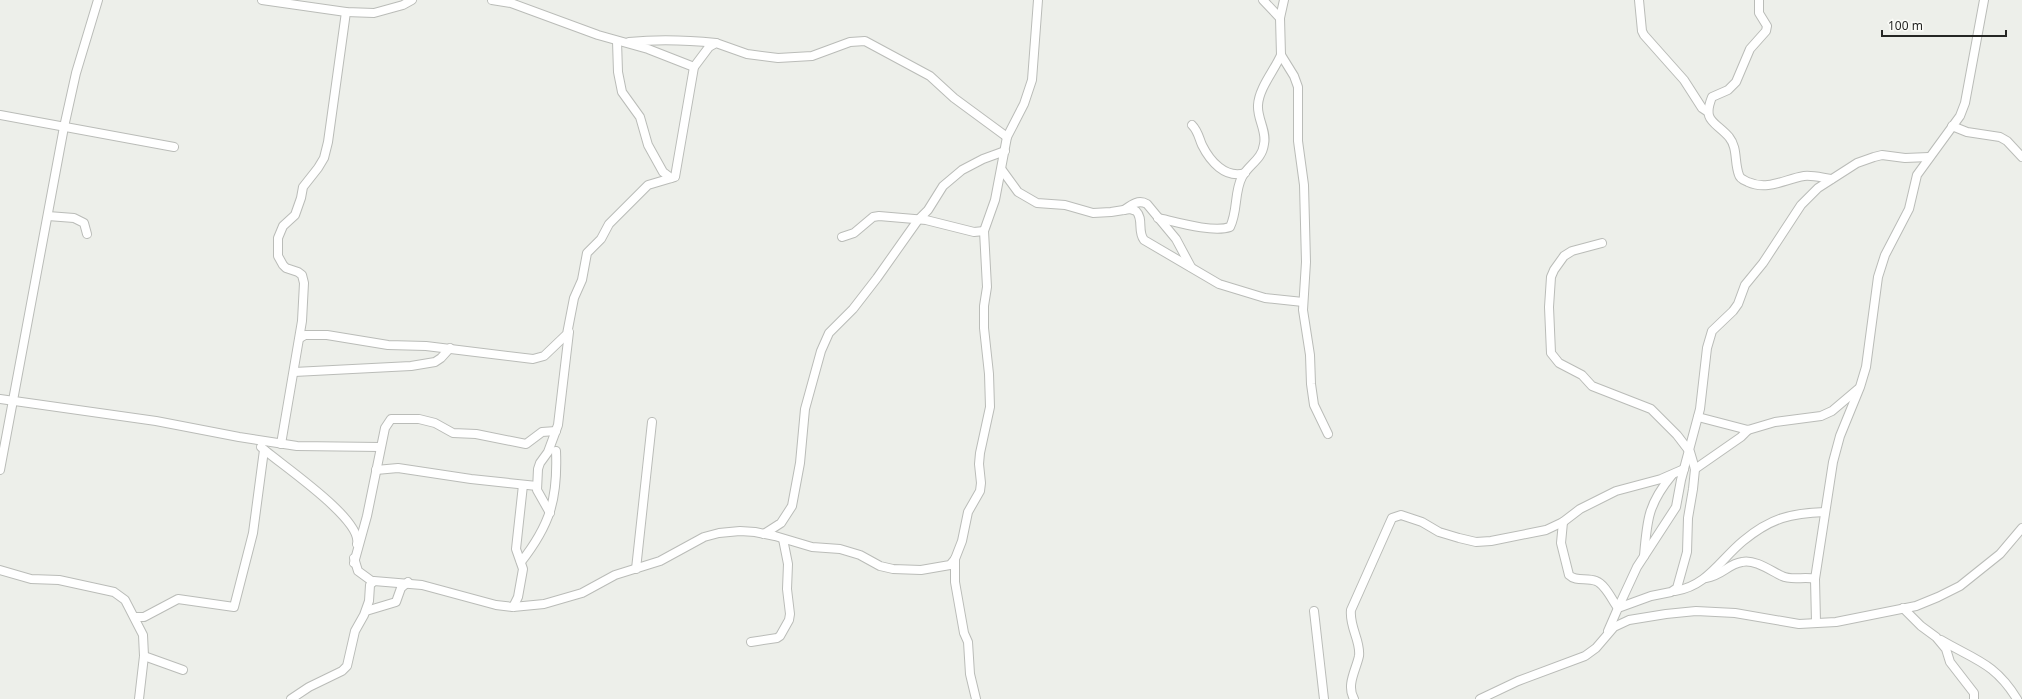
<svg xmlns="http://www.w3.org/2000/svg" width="2022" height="699" font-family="'Noto Sans',sans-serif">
  <rect width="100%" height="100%" fill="#edefea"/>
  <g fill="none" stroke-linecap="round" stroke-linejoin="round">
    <defs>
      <g id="street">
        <polyline points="262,0 346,12 374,13 403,5 412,0"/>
        <polyline points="492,0 511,3 598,35 648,49 694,67"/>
        <polyline points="1263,0 1280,18 1281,55 1294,76 1298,87 1298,141 1304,185 1306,262 1303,310 1310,355 1311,384 1314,405 1328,434"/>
        <polyline points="1639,0 1642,31 1644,35 1684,80 1702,108 1708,112"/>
        <path d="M 1759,0 L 1759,13 L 1767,26 L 1766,31 L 1750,49 L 1736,82 L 1728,90 L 1712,97 C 1702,122 1715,121 1729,137 C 1738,148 1734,162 1739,175 C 1740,179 1744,180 1748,182 C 1768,191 1785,179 1804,176 C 1813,175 1823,178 1831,179"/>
        <polyline points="1280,18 1284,0"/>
        <polyline points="617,41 618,72 622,92 640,117 648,145 663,172 671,178"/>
        <path d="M 629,42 C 659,39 687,40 716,43"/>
        <polyline points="0,115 174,147"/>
        <path d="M 1192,125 C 1198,131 1199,138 1202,145 C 1210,161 1225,179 1245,173"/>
        <polyline points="1952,126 1967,132 2000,137 2007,141 2022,157"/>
        <path d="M 1002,170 L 1018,192 L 1037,203 L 1065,205 L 1093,213 L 1111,212 L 1130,209 L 1136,211 C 1144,219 1137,231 1144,240 L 1219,284 L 1265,298 L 1303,302"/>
        <path d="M 1124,210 C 1131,205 1138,199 1147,204 L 1176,239 L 1191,267"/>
        <polyline points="48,216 74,218 84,223 87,234"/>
        <path d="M 1158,218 C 1176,222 1213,233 1230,227 C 1238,211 1234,192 1242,177 C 1249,164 1262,160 1264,144 C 1267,131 1257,119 1258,105 C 1259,88 1274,71 1281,55"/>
        <polyline points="842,237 854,233 873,217 879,216 926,220 974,232 984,231"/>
        <polyline points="1602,243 1572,251 1564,256 1554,270 1551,277 1549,307 1551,353 1559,363 1582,375 1592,386 1651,409 1677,435 1690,452 1695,469 1693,489 1688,518 1687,552 1677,588 1671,592 1651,596 1618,608 1608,631"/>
        <polyline points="300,338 305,335 327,335 388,345 426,346 533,359 544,356 567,334 574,298 582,280 587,253 601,239 609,224 648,185 675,177 694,67 709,47 716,43 747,54 778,58 812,56 850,42 865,41 930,76 954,98 1007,137"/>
        <polyline points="294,372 411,366 435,362 441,358 450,348"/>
        <polyline points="0,399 156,421 239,437 297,446 380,447"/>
        <polyline points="1698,417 1748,430 1775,422 1821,416 1832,411 1858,389"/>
        <polyline points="281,444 302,321 304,283 302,275 298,272 286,268 283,265 278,256 278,238 283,226 295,215 301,198 303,187 318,168 324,158 328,142 346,12"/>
        <path d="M 261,447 C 280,464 363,519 357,544"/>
        <polyline points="1695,469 1741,437 1748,430"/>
        <polyline points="0,470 64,127 76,73 98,0"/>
        <polyline points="376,470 398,468 471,479 537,486"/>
        <polyline points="550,513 537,490 538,469 540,463 548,452 558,425 569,332"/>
        <path d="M 1563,522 L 1561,543 L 1569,575 C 1576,582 1587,577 1596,581 C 1605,584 1612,600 1618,608"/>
        <polyline points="764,534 781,523 792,506 800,463 805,409 821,351 829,333 853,309 877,278 918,220 928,210 943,186 962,170 983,159 1005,151"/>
        <path d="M 1644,556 C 1647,520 1648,504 1672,475"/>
        <polyline points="354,558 358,571 373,582"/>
        <polyline points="955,559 955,582 964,633 968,642 970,674 976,699"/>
        <path d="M 521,562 C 550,525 558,499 556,451"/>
        <polyline points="354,563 367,516 385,428 391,419 419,419 435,423 453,433 476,434 526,444 542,432 556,431"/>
        <polyline points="636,569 652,422"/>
        <polyline points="0,570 31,579 59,580 114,592 125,600 143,635 144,656 139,699"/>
        <path d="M 1706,578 C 1723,575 1728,564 1742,562 C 1755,559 1771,571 1782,576 C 1792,581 1805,576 1815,579"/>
        <path d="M 1675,591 C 1707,586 1720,560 1743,541 C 1771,518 1791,513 1825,512"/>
        <polyline points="513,607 518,597 523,569 516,549 523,485"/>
        <polyline points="1618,608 1637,567 1676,507 1681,480 1700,409 1707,348 1712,331 1733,311 1738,304 1745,285 1763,263 1801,205 1818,188 1857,163 1874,157 1882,155 1905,158 1929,157"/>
        <polyline points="1903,608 1921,626 1936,637 1946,649 1950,662 1974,693 1974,699"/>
        <polyline points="366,611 396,602 401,588 408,582"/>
        <polyline points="1314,611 1324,699"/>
        <polyline points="135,617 144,617 178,599 234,607 253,533 264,450"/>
        <polyline points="1816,622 1815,579 1833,462 1840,436 1860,387 1866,367 1878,277 1885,255 1909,209 1917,175 1960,116 1965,103 1984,0"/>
        <path d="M 1941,640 C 1975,660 1995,663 2017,699"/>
        <polyline points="751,642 777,638 780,636 789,620 790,614 787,589 788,564 783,539"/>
        <polyline points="144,656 183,670"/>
        <polyline points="291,699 309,687 342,671 347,666 355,631 364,615 369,601 370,585 374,581 422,585 496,605 513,607 544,604 582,593 615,575 660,561 704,537 719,533 740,531 755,532 775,536 812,547 840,549 860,555 880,566 893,569 921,570 950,565 955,559 962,541 968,512 980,491 981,483 979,464 980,453 990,407 989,374 984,328 984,306 987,287 984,231 995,200 1007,137 1024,104 1032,80 1038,0"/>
        <path d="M 1354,699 C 1346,685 1356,670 1359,656 C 1361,641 1349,627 1351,610 L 1392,518 L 1401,515 L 1422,522 L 1439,532 L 1459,538 L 1476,542 L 1491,541 L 1546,530 L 1563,522 L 1580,509 L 1616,491 L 1661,479 L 1684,469"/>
        <polyline points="1480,699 1518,681 1585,656 1596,648 1614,627 1629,620 1666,614 1696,611 1735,613 1799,624 1836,622 1916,606 1938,597 1960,586 2000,554 2022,528"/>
      </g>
    </defs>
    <use href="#street" stroke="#babcb8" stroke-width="10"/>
    <use href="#street" stroke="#fff" stroke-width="8"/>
  </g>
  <path d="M1882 30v6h124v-6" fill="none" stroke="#252624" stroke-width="2"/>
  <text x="1888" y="30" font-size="12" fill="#252624" stroke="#fbfcf8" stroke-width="3" paint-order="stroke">100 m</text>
</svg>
